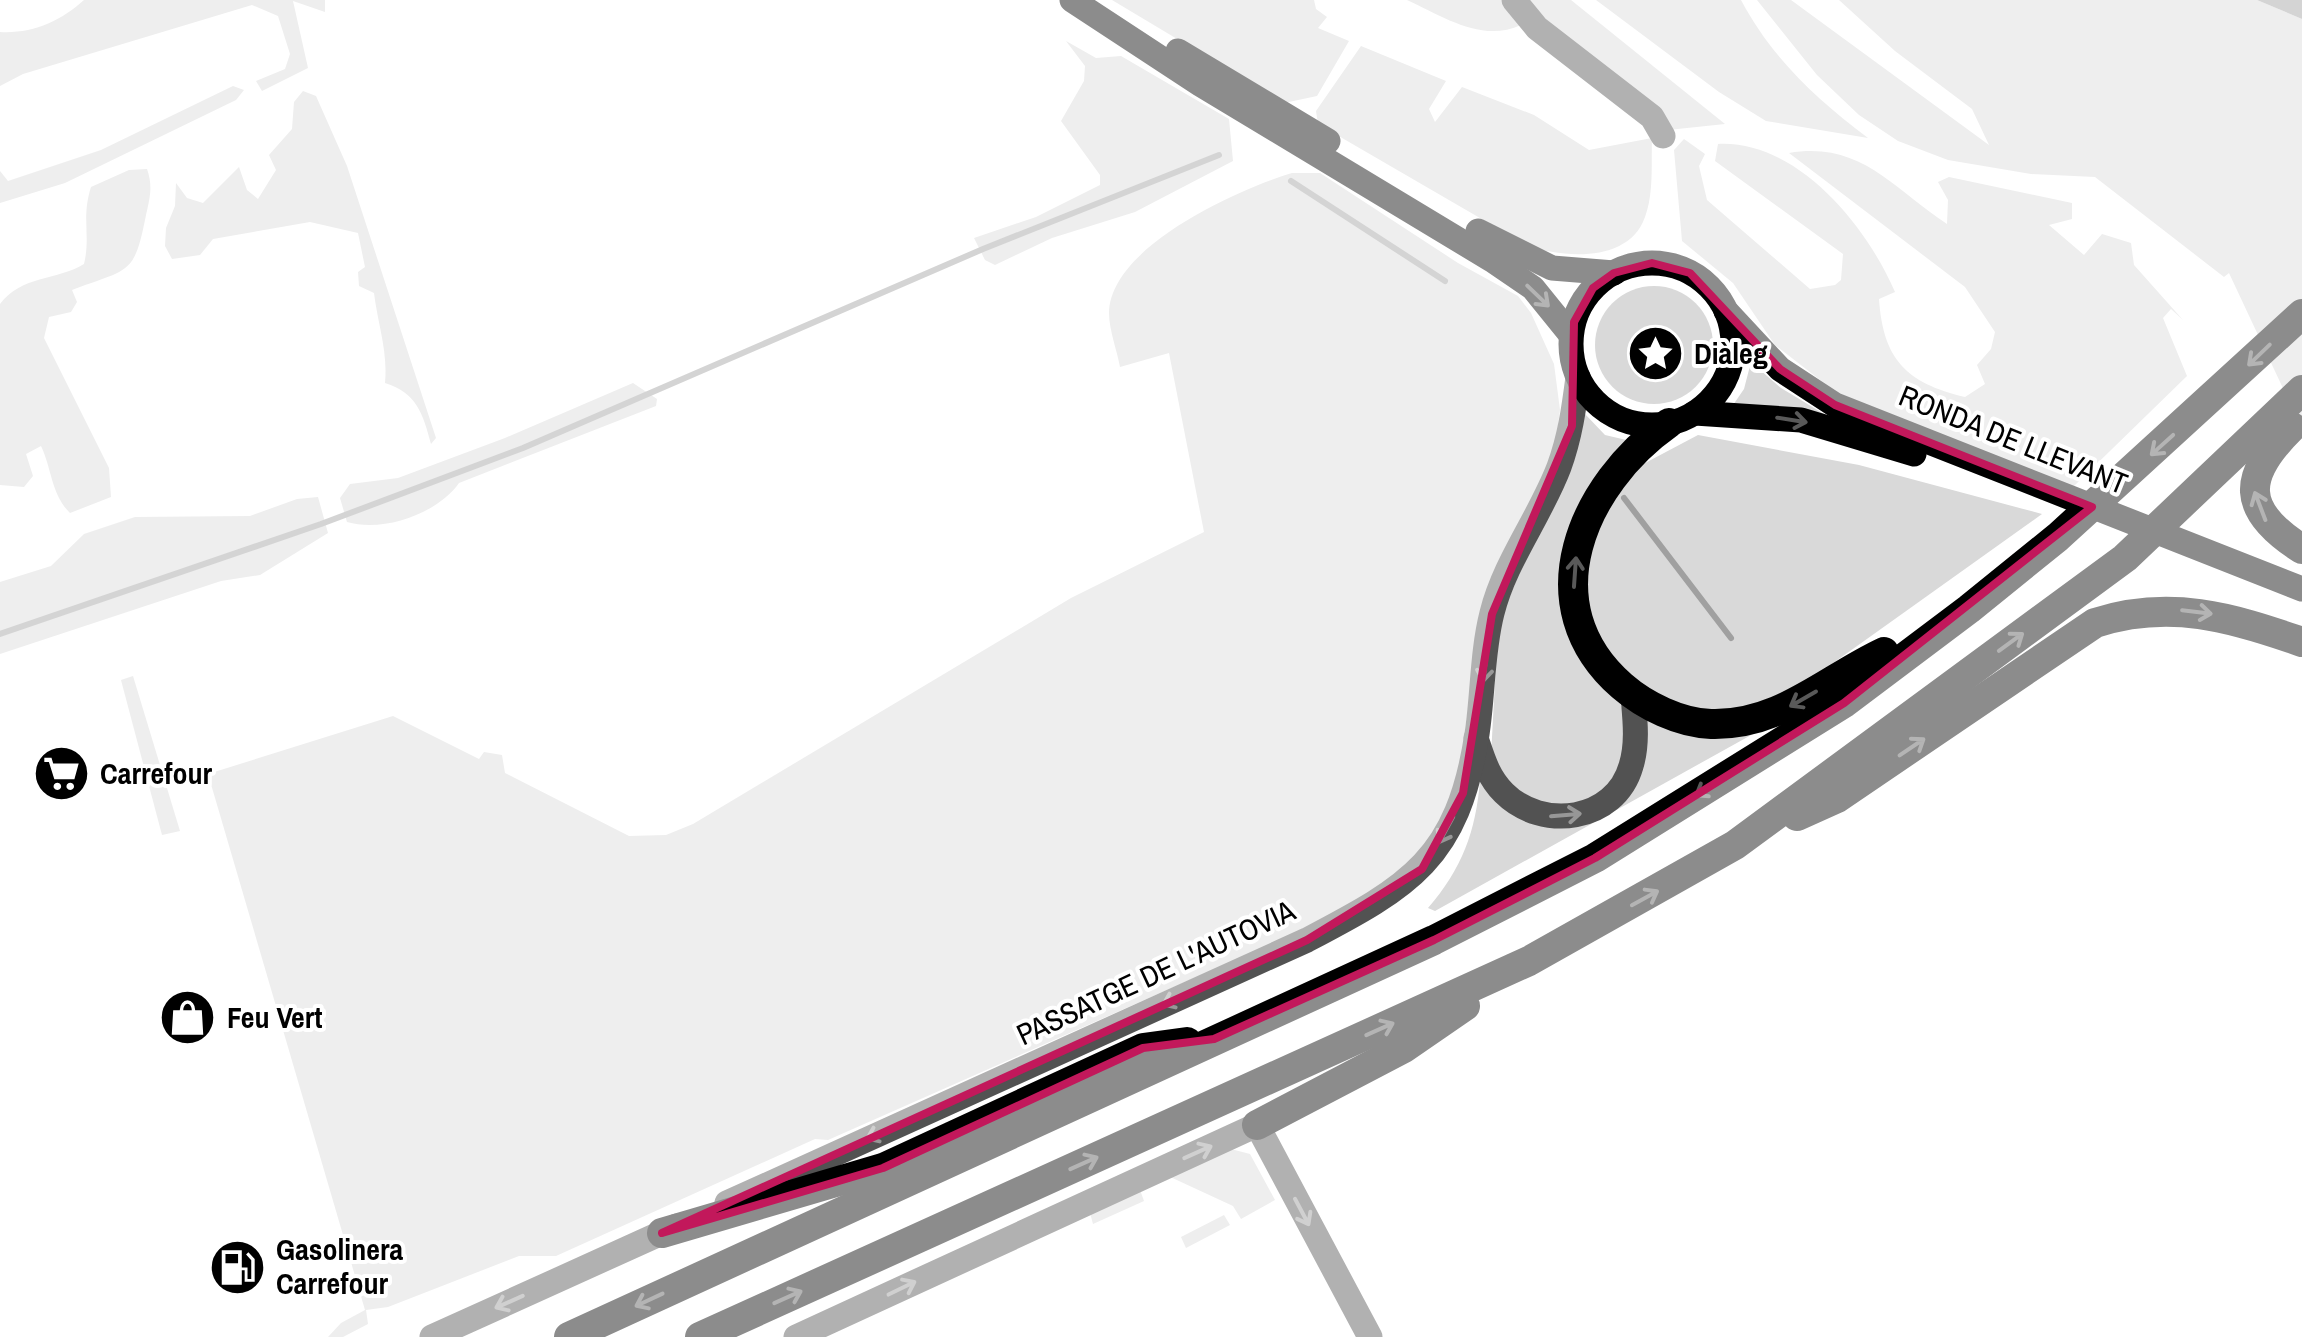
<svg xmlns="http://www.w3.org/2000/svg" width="2302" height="1337" font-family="'Archivo Narrow',sans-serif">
  <rect width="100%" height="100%" fill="#fff"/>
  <g fill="#d9d9d9">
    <path d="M 84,0 L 325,0 L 325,12 L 293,1 L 308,68 L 262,91 L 256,81 L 285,69 L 290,54 L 278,16 L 252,5 L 23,74 L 0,86 L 0,32 C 32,34 61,21 84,0 Z"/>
    <polygon points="1112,0 1314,0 1316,9 1327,17 1318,28 1349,41 1317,96 1284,103"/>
    <path d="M 1407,0 L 1501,0 L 1521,25 C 1482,43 1444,17 1407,0 Z"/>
    <polygon points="1525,0 1571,0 1725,124 1668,130"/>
    <path d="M 1596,0 L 1741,0 C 1772,58 1815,98 1868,138 L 1766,121 L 1719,92 Z"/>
    <polygon points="1757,0 1791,0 1989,145 1972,109 1895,51 1839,0 2257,0 2302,19 2302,429 2229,273 2224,277 2095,177 2031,174 1948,160 1898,141 1859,115 1817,75"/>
    <polygon points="1066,41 1096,58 1121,56 1229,119 1233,161 1135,212 1052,238 995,265 985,260 974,238 1036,217 1100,185 1100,175 1061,121 1084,81 1085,66"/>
    <path d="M 1361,46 L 1446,81 L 1429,109 L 1435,122 L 1462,87 L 1534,115 L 1589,150 L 1652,138 C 1651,163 1654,193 1645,217 C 1629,263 1564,258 1528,246 L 1318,124 L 1316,111 Z"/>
    <polygon points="233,86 244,90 236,100 65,183 0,203 0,171 8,181 101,150"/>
    <path d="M 303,91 L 316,96 L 347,166 L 436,438 L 431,444 C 423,414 417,393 385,383 C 388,351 378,325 374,293 L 359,286 L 358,272 L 365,267 L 358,233 L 310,222 L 213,239 L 200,255 L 172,259 L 165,246 L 166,228 L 175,206 L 176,183 L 187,198 L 203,203 L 239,167 L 247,190 L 258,199 L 276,170 L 269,155 L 292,129 L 294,102 Z"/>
    <path d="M 1684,139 L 1705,154 L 1699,166 L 1707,200 L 1810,289 L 1835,285 L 1841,280 L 1843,254 L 1715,161 L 1718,144 C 1797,140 1866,225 1895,292 L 1879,299 C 1883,359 1906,383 1965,397 L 1985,384 L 1977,365 L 1991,349 L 1995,332 L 1965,287 L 1789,153 C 1861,141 1892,188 1947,224 L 1948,200 L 1938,182 L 1949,177 L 2072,203 L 2072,219 L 2049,225 L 2084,255 L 2102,234 L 2131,243 L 2134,265 L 2183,320 L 2171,309 L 2163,318 L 2187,376 L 2072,488 L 1851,404 L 1775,345 L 1733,283 L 1682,241 L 1674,150 Z"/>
    <path d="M 147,169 C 153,186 150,197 146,215 C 134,276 130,268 72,290 L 77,302 L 71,312 L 49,317 L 44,338 L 109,468 L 111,497 L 70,513 C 51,494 52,469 41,446 L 26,454 L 33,476 L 24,487 L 0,485 L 0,304 C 22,275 56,281 84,264 C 91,235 81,219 91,187 L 129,170 Z"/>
    <path d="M 1292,173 L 1320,173 L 1458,263 L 1518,296 L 1531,313 L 1554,364 L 1560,410 L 1555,448 L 1480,623 L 1460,765 L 1444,815 L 1413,863 L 1334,916 L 828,1140 L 815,1139 L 556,1256 L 519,1256 L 388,1307 L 366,1310 L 368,1324 L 343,1337 L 328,1337 L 341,1323 L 365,1310 L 208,774 L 393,716 L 479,759 L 484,752 L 502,755 L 505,773 L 629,836 L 666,835 L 693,824 L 1071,598 L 1204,532 L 1169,353 L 1120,367 C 1117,350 1109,330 1109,313 C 1110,246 1240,189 1292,173 Z"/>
    <circle cx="1654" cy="345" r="59"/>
    <polygon points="1751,362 1781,388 1834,420 1731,408 1744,389"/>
    <path d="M 633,383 L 657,399 L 656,406 L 459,483 C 438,513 384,533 347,522 L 340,498 L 350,484 L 398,478 L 505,438 Z"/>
    <polygon points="1585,414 1605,435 1635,442 1567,552 1625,717 1628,754 1599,799 1549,811 1507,785 1491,756 1498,625"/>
    <polygon points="1698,435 1859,465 2042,514 1780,701 1711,713 1682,709 1631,685 1584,614 1594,521 1630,471"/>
    <polygon points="318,497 328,533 260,575 221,581 0,654 0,582 51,566 84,534 135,517 250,516 297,499"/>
    <polygon points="133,676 180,831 162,835 121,680"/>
    <path d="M 1787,715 L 1435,911 L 1428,908 C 1462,869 1476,831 1480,780 C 1525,823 1548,844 1609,812 L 1642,719 Z"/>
    <polygon points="1227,1148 1250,1154 1275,1200 1241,1219 1233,1206 1166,1175"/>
    <polygon points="1139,1187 1144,1201 1093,1224 1089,1209"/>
    <polygon points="1224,1215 1230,1225 1186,1248 1181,1237"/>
  </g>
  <polygon fill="#a0a0a0" points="2257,0 2302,0 2302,19"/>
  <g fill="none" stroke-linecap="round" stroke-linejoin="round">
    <g stroke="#a0a0a0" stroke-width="6">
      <polyline points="1291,181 1445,281"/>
      <polyline points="1624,498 1731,638"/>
      <polyline points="0,634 321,524 523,448 983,249 1219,155"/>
    </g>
    <g stroke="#525252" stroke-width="25">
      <polyline points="1514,0 1537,28 1652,117 1663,136"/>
      <path d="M 1476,738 C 1483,759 1488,777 1504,793 C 1542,831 1615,822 1631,766 C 1638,744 1635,719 1633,696"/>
      <path d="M 727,1203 L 1307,940 C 1410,886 1458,859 1477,734 C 1483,695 1482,652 1492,613 C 1505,561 1540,517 1559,467 C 1570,437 1574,408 1578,377"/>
      <polyline points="432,1337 677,1226"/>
      <polyline points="796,1337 1257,1125 1370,1337"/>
    </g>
    <g stroke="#000" stroke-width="25">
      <polyline points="1072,0 1200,84 1492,260 1533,288 1571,335"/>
      <polyline points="1178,51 1328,141"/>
      <polyline points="1478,231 1552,268 1614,273"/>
      <circle cx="1652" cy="344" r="81"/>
      <polyline points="1726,311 1780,369 1835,405 2302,589"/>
      <polyline points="1695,413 1801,420 1914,454"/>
    </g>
    <g stroke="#000" stroke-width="30">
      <path d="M 1669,423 C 1582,484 1529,605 1622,686 C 1645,706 1680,723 1711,724 C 1780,726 1826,679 1884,652"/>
      <path d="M 2292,427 C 2242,476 2240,510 2302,549"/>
      <path d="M 1797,816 L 1837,798 L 2095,623 C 2169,599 2231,617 2302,642"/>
      <polyline points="1257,1125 1404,1048 1465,1006"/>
      <polyline points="662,1233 883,1168 1143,1048 1187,1042"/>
      <polyline points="569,1337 1434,940 1595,858 1844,703 1969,609 2058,537 2302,314"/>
      <polyline points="700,1337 1529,961 1735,845 2125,558 2302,390"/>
    </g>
  </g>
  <defs><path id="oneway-shaft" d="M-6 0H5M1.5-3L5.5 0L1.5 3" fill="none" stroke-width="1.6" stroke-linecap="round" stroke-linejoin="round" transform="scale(2.5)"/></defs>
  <g stroke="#595959">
    <use href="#oneway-shaft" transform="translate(1538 296) rotate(44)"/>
    <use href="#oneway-shaft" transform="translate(2259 355) rotate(136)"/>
    <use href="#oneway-shaft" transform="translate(1792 420) rotate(9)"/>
    <use href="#oneway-shaft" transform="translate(2162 445) rotate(138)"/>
    <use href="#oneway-shaft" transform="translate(2260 506) rotate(-111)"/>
    <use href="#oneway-shaft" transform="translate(1575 572) rotate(-86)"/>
    <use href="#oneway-shaft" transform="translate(2197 612) rotate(7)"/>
    <use href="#oneway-shaft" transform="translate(2011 642) rotate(-36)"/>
    <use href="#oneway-shaft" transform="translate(1803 699) rotate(150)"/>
    <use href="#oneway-shaft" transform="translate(1912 747) rotate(-34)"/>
    <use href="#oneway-shaft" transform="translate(1708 788) rotate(148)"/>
    <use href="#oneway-shaft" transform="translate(1645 898) rotate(-29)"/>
    <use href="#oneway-shaft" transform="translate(1380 1029) rotate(-24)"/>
    <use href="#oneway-shaft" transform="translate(1084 1163) rotate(-24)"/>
    <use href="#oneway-shaft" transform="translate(788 1297) rotate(-24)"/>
    <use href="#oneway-shaft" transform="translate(649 1300) rotate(155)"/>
  </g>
  <g stroke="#979797">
    <use href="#oneway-shaft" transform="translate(1485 667) rotate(97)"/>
    <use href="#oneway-shaft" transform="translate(1566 815) rotate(-5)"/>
    <use href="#oneway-shaft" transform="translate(1446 830) rotate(119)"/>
    <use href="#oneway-shaft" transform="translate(1176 999) rotate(156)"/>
    <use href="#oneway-shaft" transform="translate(880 1133) rotate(156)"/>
    <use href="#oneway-shaft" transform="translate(1198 1152) rotate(-24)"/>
    <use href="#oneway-shaft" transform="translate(1302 1212) rotate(62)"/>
    <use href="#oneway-shaft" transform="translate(902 1288) rotate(-26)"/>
    <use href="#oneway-shaft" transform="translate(509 1302) rotate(156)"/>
  </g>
  <path d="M0 0H2302V1337H0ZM 1652,263 L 1690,273 L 1780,369 L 1835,405 L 2092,507 L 1844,703 L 1595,858 L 1434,940 L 1214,1039 L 1143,1048 L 883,1168 L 662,1233 L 1307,940 L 1422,869 L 1463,793 L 1492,614 L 1572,426 L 1574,322 L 1593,288 L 1614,273 Z" fill="#fff" fill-opacity=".55" fill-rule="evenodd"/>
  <path fill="none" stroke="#c2185b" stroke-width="8" stroke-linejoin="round" d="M 1652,263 L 1690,273 L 1780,369 L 1835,405 L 2092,507 L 1844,703 L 1595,858 L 1434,940 L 1214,1039 L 1143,1048 L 883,1168 L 662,1233 L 1307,940 L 1422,869 L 1463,793 L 1492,614 L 1572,426 L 1574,322 L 1593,288 L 1614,273 Z"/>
  <defs>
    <symbol id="sight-disc" viewBox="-11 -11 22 22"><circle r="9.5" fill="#000" stroke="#fff"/><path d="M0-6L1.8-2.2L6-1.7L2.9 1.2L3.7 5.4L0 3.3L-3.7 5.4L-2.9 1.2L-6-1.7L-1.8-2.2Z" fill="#fff"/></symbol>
    <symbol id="supermarket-disc" viewBox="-11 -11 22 22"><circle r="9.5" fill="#000" stroke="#fff"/><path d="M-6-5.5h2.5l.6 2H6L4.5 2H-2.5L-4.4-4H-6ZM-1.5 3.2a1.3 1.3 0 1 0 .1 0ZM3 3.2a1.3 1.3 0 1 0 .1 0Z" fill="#fff"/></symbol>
    <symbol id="shop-disc" viewBox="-11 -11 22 22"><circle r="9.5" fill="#000" stroke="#fff"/><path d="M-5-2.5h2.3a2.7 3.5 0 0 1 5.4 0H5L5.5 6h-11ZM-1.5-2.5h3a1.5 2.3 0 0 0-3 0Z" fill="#fff"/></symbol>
    <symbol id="fuel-disc" viewBox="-11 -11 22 22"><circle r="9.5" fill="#000" stroke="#fff"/><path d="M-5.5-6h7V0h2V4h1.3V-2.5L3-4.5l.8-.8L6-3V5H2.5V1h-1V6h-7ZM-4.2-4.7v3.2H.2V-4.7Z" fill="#fff"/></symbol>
  </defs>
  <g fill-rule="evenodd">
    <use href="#sight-disc" x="1624" y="322" width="63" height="63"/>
    <use href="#supermarket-disc" x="30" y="742" width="63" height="63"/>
    <use href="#shop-disc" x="156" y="986" width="63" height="63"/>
    <use href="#fuel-disc" x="206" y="1236" width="63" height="63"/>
  </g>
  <g text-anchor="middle" stroke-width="8" stroke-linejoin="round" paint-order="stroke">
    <g font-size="30" font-weight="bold" fill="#000" stroke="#fff" text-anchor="start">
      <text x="1694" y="364">Diàleg</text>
      <text x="100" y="784">Carrefour</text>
      <text x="227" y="1028">Feu Vert</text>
      <text x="276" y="1260">Gasolinera<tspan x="276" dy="34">Carrefour</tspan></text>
    </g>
    <g font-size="30" fill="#000" stroke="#fff">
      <text transform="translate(2013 440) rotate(22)" y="10">RONDA DE LLEVANT</text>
      <text transform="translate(1156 973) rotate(-25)" y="10">PASSATGE DE L'AUTOVIA</text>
    </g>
  </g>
</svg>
